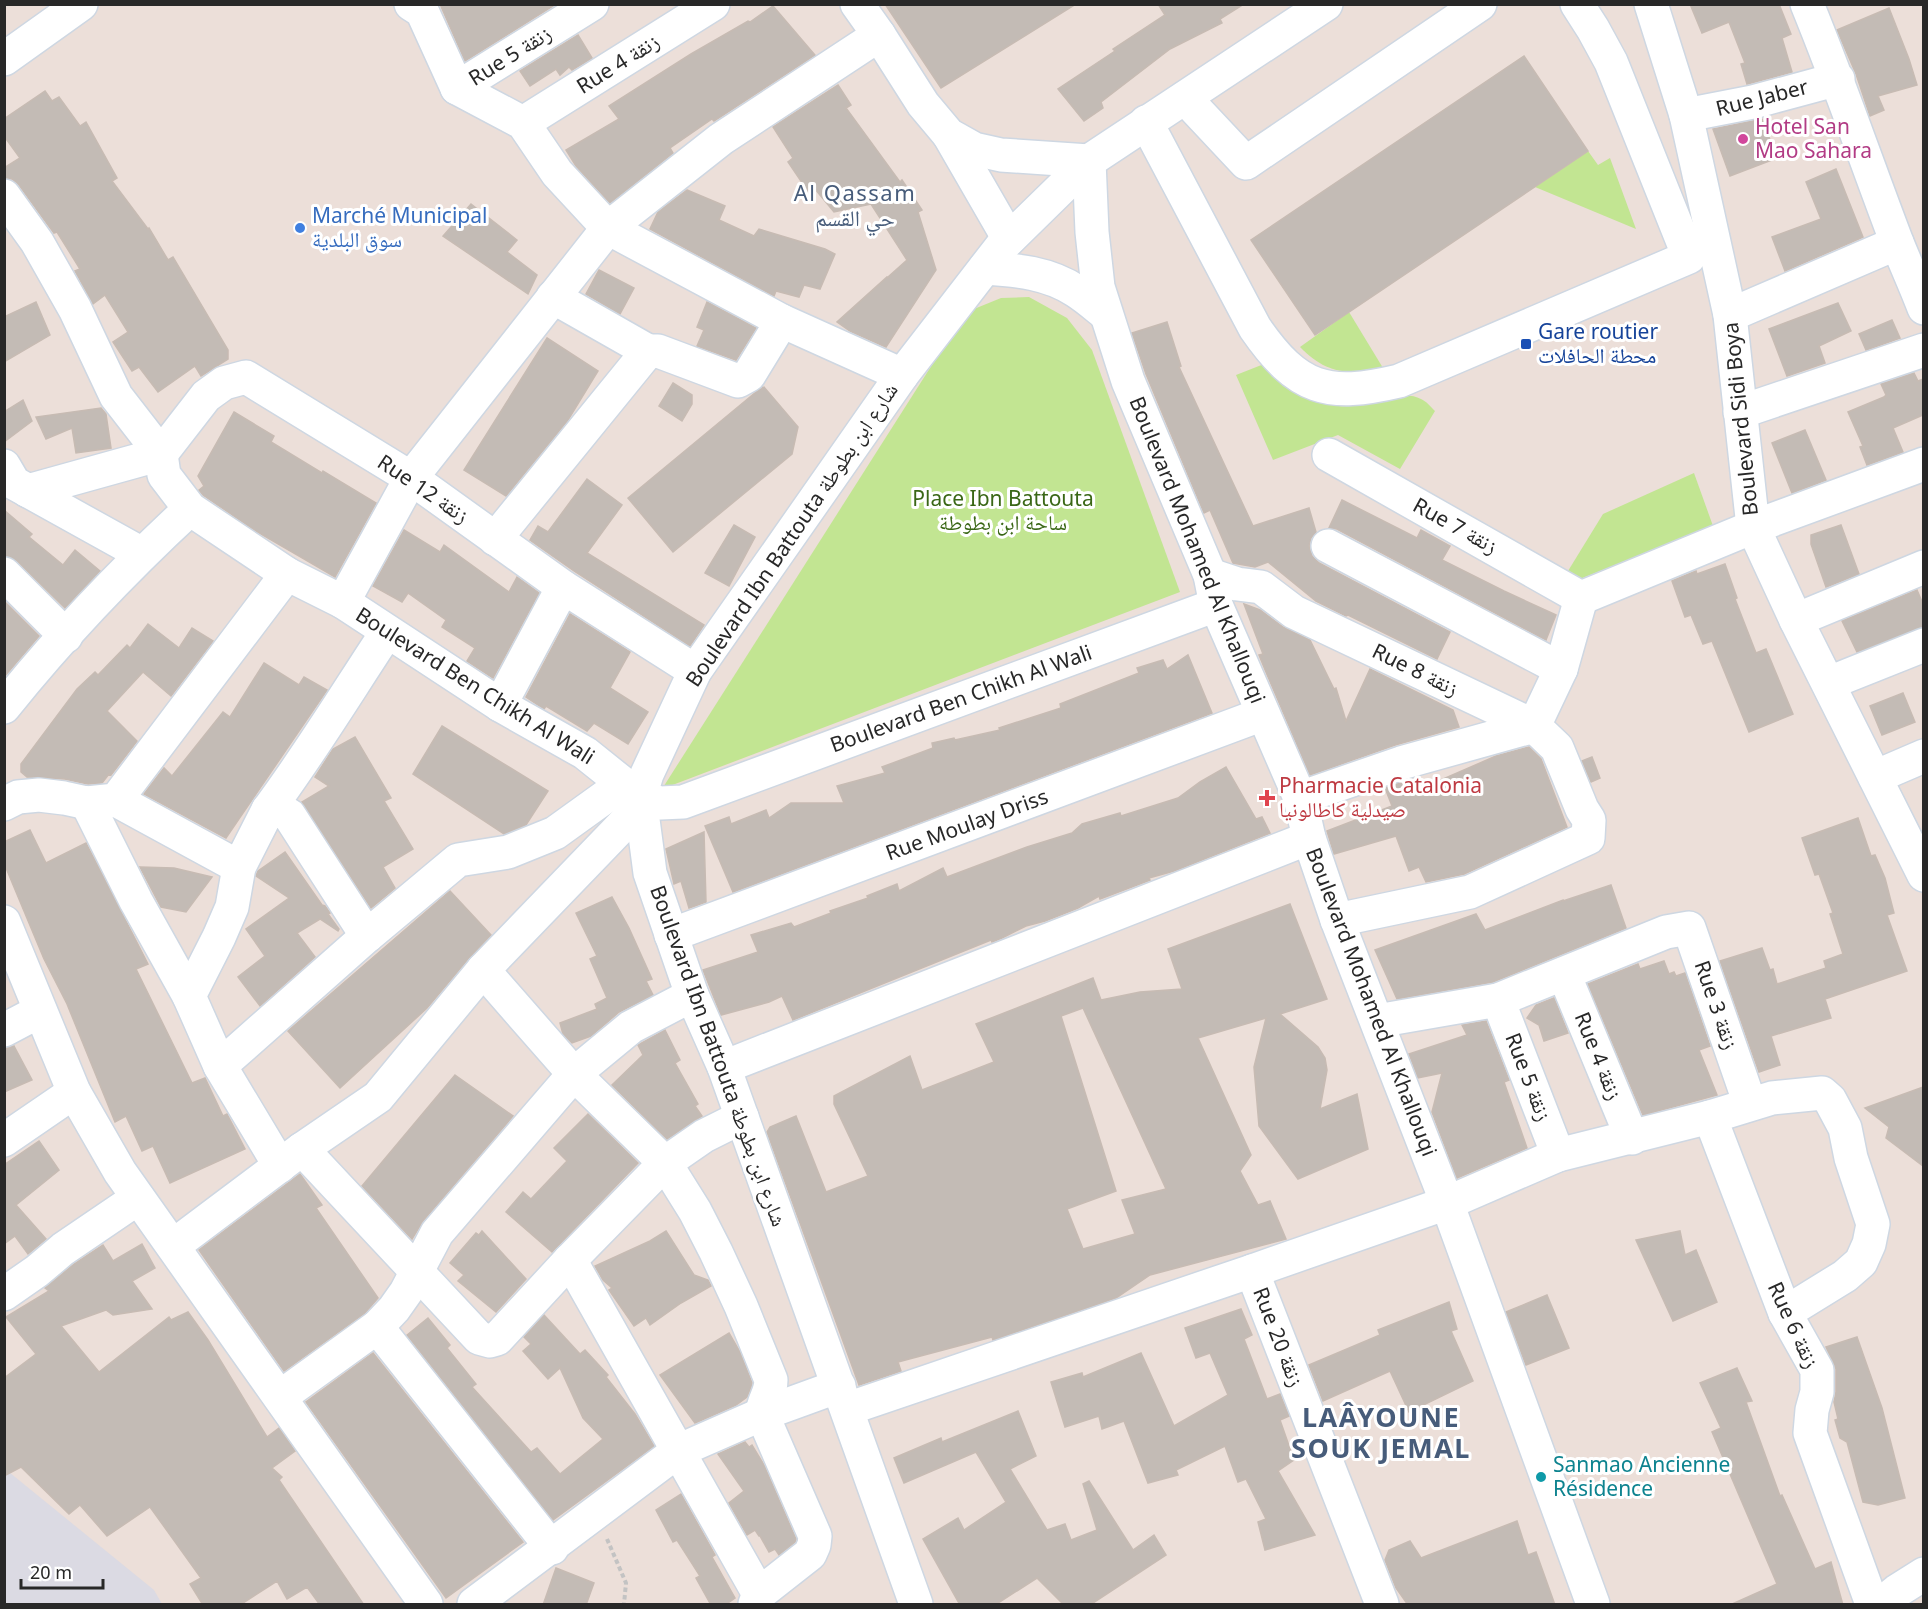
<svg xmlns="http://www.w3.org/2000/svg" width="1928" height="1609" font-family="'Noto Sans','Noto Naskh Arabic',sans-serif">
  <rect width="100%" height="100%" fill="#ecdfd9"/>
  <polygon fill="#dbdae3" points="4,1468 154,1590 162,1604 5,1604"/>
  <g fill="#c2e592">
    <polygon points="1588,151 1598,165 1610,158 1636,229 1535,187"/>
    <polygon points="1029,297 1067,318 1092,350 1180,592 662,789 944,346 974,309 1001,298"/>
    <path d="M 1349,312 L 1383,368 C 1348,375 1326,374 1300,347 Z"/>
    <path d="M 1264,364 C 1287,381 1309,402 1339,406 C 1364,409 1400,387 1421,399 C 1426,401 1431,407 1435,411 L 1400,469 L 1338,435 L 1273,460 L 1236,375 Z"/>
    <polygon points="1694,473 1713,526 1580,579 1568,571 1603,514"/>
  </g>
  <g fill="#c3bbb5" stroke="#c7bbb3" stroke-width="1.5" fill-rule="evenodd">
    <polygon points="440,4 556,4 465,61"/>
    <polygon points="885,4 1076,4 941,88"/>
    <polygon points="1158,4 1244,4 1220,19 1222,23 1170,49 1101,102 1103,108 1084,121 1058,89 1115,51 1113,49 1165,15"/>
    <polygon points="1690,4 1779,4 1791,34 1782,38 1792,72 1747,84 1741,64 1745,63 1729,22 1702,33"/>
    <polygon points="773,6 815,55 714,121 712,119 670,148 673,153 610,203 576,166 566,150 619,119 609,106 691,54 748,21 750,22"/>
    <polygon points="1889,8 1909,59 1917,85 1878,96 1884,110 1870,116 1856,74 1837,30"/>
    <polygon points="578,35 592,58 572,70 569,67 560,75 556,69 530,86 520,71"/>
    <polygon points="1524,56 1588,151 1315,335 1251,240"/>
    <polygon points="838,85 851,105 846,108 900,182 902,180 922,210 918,212 936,270 886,347 850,331 837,322 887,277 889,278 888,277 907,260 871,204 834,212 815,189 809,193 788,162 793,158 773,127"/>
    <polygon points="45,91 52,101 59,97 80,126 86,122 117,178 112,181 148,229 149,228 168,260 173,257 228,350 228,359 201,376 195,366 158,392 139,367 132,371 113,342 128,332 105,295 93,304 75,271 80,269 57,232 54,233 19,185 12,179 4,178 4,168 20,158 4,136 4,119"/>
    <polygon points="1762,119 1777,158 1730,176 1713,129"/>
    <polygon points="1836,169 1863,237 1785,271 1772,237 1821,219 1806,182"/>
    <polygon points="687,190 725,206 719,220 754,236 759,229 825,249 835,254 820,289 804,285 799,297 776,291 774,296 650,229 658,212"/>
    <polygon points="471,204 517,240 507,252 537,275 528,294 443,236"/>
    <polygon points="599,270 634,288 620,314 586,294"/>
    <polygon points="36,302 50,335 4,362 4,317"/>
    <polygon points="707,302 756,328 736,360 697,346 704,330 697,327"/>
    <polygon points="1838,303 1851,331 1819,346 1825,363 1787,376 1769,329"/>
    <polygon points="1892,320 1900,338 1866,350 1859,334"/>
    <polygon points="1167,322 1181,366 1179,367 1253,526 1309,508 1316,532 1311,538 1309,546 1312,556 1319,563 1450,632 1437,659 1348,615 1346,616 1316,601 1268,562 1255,567 1233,563 1210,510 1204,513 1146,374 1132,333"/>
    <polygon points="547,338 598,371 568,420 506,496 464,470"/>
    <polygon points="1914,373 1918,381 1923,379 1923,415 1893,428 1903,452 1867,465 1860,447 1863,446 1848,412 1884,397 1886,395 1881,384"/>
    <polygon points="673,383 692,395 692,404 682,421 659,406"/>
    <polygon points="762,387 762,389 764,387 798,427 792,454 673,552 628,498"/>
    <polygon points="23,400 32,421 4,442 4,412"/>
    <polygon points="101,408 106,414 111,448 76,453 72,428 46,439 36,417"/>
    <polygon points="234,412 274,436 271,442 322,473 323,471 376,503 335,577 256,531 203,495 199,490 204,486 198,476"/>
    <polygon points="1805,430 1826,480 1792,493 1772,443"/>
    <polygon points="587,479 622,505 587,553 704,625 690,646 574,571 530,540 538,526 548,532"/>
    <polygon points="1342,500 1417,538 1421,530 1450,546 1442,560 1504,591 1556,615 1546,640 1337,529 1329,528"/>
    <polygon points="4,510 32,534 29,537 63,565 75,550 100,571 65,608 17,561 4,556"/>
    <polygon points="734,525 755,537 729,586 705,573"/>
    <polygon points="1841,525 1859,574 1826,587 1811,544 1811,535"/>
    <polygon points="404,530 440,552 444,545 509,592 517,577 539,593 493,678 467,661 475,648 442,627 446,620 408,593 402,602 373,586"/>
    <polygon points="1725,564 1737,598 1735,599 1756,653 1766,649 1793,714 1749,732 1712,641 1703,644 1691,615 1685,617 1672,581 1696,571 1697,574"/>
    <polygon points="1917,590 1923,604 1923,627 1857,652 1842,621"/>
    <polygon points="4,601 39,636 4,677"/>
    <polygon points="1244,604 1260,610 1283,627 1310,640 1334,689 1336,688 1346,721 1370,669 1453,710 1459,727 1395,745 1310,775 1266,672 1259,655 1263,654"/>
    <polygon points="570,614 630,652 610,688 648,712 628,744 594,723 587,731 546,706 544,709 526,697"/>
    <polygon points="148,624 179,648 192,628 213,641 171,696 143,672 107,711 137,741 111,775 109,774 102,783 88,784 65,779 27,777 21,772 21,764 77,689 95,672 98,675 127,645 130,648"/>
    <polygon points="1188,655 1212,713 733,892 705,826 729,817 731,824 766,810 769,818 791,803 844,803 837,786 885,773 882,767 933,748 932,743 954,738 955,740 1000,730 999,728 1061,708 1060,704 1139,673 1137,668 1163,660 1167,669"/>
    <polygon points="264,663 299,685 304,677 327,690 226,838 144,794 164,768 172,776 223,712 230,717"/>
    <polygon points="1903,693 1915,722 1882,735 1870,706"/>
    <polygon points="442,726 548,791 526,825 504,834 413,774"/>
    <polygon points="355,737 391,798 384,801 413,849 383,867 395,888 371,908 302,802 329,786 315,777 333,749"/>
    <polygon points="1529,747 1541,759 1567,827 1464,874 1426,882 1419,867 1409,871 1396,836 1334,854 1327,831 1392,806 1385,788 1406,781 1411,793 1496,756"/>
    <polygon points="1592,757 1600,778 1591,782 1582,761"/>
    <polygon points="1226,767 1256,819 1262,817 1270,833 1174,871 1149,878 1150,880 1100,899 1099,896 1078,908 1045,921 1026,926 1002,938 992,942 991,940 793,1020 782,996 769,1002 721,1015 703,970 758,952 751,935 791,923 794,927 831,913 830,911 868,898 867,896 897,884 899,891 943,868 947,877 1027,847 1072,833 1082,824 1120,813 1121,816 1178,798 1200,782"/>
    <polygon points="1858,818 1871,856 1875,855 1885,878 1894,913 1887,915 1907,971 1825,999 1831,1018 1771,1036 1780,1065 1759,1072 1720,961 1762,948 1770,970 1773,969 1777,984 1826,968 1824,961 1843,954 1830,914 1833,913 1819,874 1815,875 1802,838"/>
    <polygon points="30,830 46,863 86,843 148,964 136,969 192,1083 205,1078 223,1116 227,1114 245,1149 170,1183 153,1146 142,1151 126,1116 115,1122 67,1004 44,959 4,863 4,842"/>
    <polygon points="704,832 706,902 689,908 681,881 674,884 666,849"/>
    <polygon points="285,852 322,905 325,906 330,913 328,914 339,929 338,931 320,919 297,933 315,957 260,1006 238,977 265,956 246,929 289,898 256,876 258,871"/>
    <polygon points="140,867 174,868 212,877 186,912 161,907"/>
    <polygon points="1611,885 1626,928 1493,982 1397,999 1375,950 1476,914 1485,930 1563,900 1563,901"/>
    <polygon points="450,891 491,935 469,958 427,1008 340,1088 288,1031"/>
    <polygon points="612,897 629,928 652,979 646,981 653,995 619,1012 591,1036 572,1043 563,1034 560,1023 597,1009 595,1004 607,998 590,959 597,956 576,913"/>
    <path d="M 1290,904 L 1327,999 L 1280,1014 L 1318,1047 L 1325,1058 L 1327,1070 L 1320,1109 L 1357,1094 L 1368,1149 L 1298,1179 L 1259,1126 L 1254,1067 L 1266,1018 L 1198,1038 L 1251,1155 L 1240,1171 L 1258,1205 L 1270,1201 L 1286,1239 L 1150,1275 L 1116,1298 L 993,1340 L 992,1337 L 898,1362 L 901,1371 L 859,1385 L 767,1132 L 770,1127 L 796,1116 L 826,1192 L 868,1176 L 834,1104 L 834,1096 L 910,1056 L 922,1090 L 994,1062 L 976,1024 L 1093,978 L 1101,1000 L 1140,992 L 1182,989 L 1168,949 ZM 1083,1008 L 1166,1189 L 1122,1200 L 1135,1234 L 1083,1249 L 1067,1209 L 1116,1191 L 1061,1016 Z"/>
    <polygon points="1664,961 1669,974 1674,972 1676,976 1685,973 1710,1046 1699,1050 1717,1095 1643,1115 1588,984 1638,964 1640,969"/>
    <polygon points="1554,998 1568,1033 1544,1041 1539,1025 1527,1018 1536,1005"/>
    <polygon points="1486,1021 1509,1080 1504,1082 1527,1148 1457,1178 1432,1112 1442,1073 1418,1078 1409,1054 1467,1035 1462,1025"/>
    <polygon points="665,1030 680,1060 675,1063 698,1104 695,1106 702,1116 667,1139 612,1085 643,1055 638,1045"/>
    <polygon points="14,1046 32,1080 4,1092 4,1049"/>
    <polygon points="455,1075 513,1116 423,1221 412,1239 362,1186"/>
    <polygon points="1923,1087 1923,1166 1886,1138 1889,1127 1865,1108"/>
    <polygon points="588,1114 638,1163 552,1252 506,1212 523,1192 531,1199 567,1161 554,1148"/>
    <polygon points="39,1141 59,1170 16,1205 46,1239 28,1254 15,1236 4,1244 4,1165"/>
    <polygon points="300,1174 322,1205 316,1208 378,1298 365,1313 284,1371 199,1250"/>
    <polygon points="482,1231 526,1279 496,1312 458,1281 464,1275 450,1263 476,1233 479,1235"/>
    <polygon points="666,1231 694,1275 708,1280 711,1286 681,1303 650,1325 646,1318 634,1326 609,1290 612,1288 603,1280 595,1266 650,1241"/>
    <polygon points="1680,1231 1685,1255 1696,1250 1717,1302 1673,1321 1636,1240"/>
    <polygon points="142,1244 155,1268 132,1281 152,1309 113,1315 106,1310 61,1326 99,1372 169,1317 171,1320 188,1312 208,1340 267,1437 279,1428 295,1451 272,1468 282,1477 279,1480 364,1605 320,1605 307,1587 287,1599 277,1581 240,1605 203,1605 190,1584 201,1578 150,1507 107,1536 80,1505 69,1514 21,1467 4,1476 4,1378 36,1354 6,1317 49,1291 45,1288 74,1264 103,1245 113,1261"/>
    <polygon points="1547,1295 1569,1348 1526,1365 1506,1312"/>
    <polygon points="1449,1302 1457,1329 1451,1331 1473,1381 1409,1412 1390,1371 1323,1401 1309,1365 1380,1335 1378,1330"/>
    <polygon points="1241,1309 1252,1335 1244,1339 1267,1399 1280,1394 1289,1416 1280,1420 1294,1460 1278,1471 1315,1535 1265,1550 1258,1522 1266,1519 1246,1479 1238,1482 1225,1446 1176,1470 1178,1475 1148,1483 1124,1421 1102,1429 1099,1416 1065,1427 1051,1382 1082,1373 1083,1377 1141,1353 1174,1426 1228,1395 1210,1353 1196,1358 1185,1328"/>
    <polygon points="544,1315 580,1354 585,1350 608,1375 606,1377 635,1414 654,1446 553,1520 407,1335 428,1318 450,1345 447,1348 476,1384 472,1387 531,1452 537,1448 560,1474 603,1439 583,1418 560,1368 548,1379 523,1351 531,1344 524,1337"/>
    <polygon points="729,1333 740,1352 752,1383 751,1387 747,1397 736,1405 695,1423 660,1375"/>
    <polygon points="1857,1337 1882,1408 1905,1498 1878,1505 1863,1502 1847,1442 1840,1438 1835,1420 1838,1419 1834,1402 1836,1392 1836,1369 1826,1347"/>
    <polygon points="373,1353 523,1542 446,1598 306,1402"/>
    <polygon points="1737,1368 1752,1401 1746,1402 1780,1496 1782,1495 1815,1569 1831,1562 1843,1605 1730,1605 1777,1584 1712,1432 1721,1428 1700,1383"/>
    <polygon points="1018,1411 1036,1456 1010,1469 1047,1530 1065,1524 1071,1540 1097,1530 1083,1484 1089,1481 1133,1550 1154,1535 1166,1555 1090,1605 1064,1605 1037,1578 995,1605 960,1605 923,1539 958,1518 964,1530 1006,1502 976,1452 904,1483 894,1458 941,1438 942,1442"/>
    <polygon points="745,1442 749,1447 752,1445 764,1465 796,1539 795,1542 779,1555 775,1549 769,1552 760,1536 759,1536 755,1530 747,1535 729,1503 744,1491 718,1454"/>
    <polygon points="681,1494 715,1555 712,1557 735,1598 725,1605 711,1605 696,1578 700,1576 677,1540 673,1542 656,1510"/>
    <polygon points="1517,1521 1528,1555 1536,1552 1555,1605 1408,1605 1396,1588 1385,1560 1389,1550 1410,1541 1421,1558"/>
    <polygon points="556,1568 594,1583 586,1605 543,1605"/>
  </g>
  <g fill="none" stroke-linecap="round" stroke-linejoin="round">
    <defs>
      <g id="minor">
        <polyline points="411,4 422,11 457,88 523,123 557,173 608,228 782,321 902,375"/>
        <polyline points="857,4 879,35 923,104 949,135 974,149 1001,155 1089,161 1092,232 1098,287 1128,381 1210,575 1216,605 1300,798 1309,838 1337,920 1447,1203 1593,1604"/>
        <polyline points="1651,4 1686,115 1730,315 1753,527 1796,620 1924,875"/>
        <path d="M 1807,4 C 1839,82 1866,161 1896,240 C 1905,263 1915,284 1924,308"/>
        <polyline points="4,59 81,4"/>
        <polyline points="457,88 592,4"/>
        <polyline points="1185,98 1246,163 1480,4"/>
        <polyline points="1686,115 1753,102 1838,79"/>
        <path d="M 1146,122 L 1255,328 C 1298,390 1327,398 1399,381 L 1689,257 L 1611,62 L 1593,29 L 1577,4"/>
        <polyline points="523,123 713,4"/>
        <polyline points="949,135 1009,239"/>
        <polyline points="4,196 37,242 75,309 116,396 161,454 164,475 190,509 287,574 343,602 500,705 585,753 640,797 660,803 683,802 1216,605"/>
        <path d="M 985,268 C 1017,270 1049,273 1076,291 C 1087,298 1097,307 1106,314"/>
        <polyline points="553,297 648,351"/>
        <polyline points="1730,315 1897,243"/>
        <polyline points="1740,412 1924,350"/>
        <polyline points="1329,455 1581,598"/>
        <polyline points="4,466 14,483 142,554"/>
        <polyline points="28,491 161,454 206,396 224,383 246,377 411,478 563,587 695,671"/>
        <polyline points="495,539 648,351 658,351 738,381 749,375 782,321"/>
        <polyline points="1328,546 1561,669"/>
        <polyline points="4,574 66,636"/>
        <polyline points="1210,575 1237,584 1261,587 1294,612 1534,726 1557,748 1582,809 1589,820 1588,838 1470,892 1337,920"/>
        <polyline points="1581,598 1753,527 1924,464"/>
        <polyline points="343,602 411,478 608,228 721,139 879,35"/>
        <polyline points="1796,620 1924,567"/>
        <polyline points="1829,683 1924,645"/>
        <polyline points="500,705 563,587"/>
        <path d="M 4,707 C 61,636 124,570 190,509"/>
        <polyline points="1875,777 1924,756"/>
        <polyline points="1300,798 1401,763 1534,726 1561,669 1581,598"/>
        <polyline points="116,800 239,867"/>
        <polyline points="87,803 136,901 189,996"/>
        <polyline points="4,804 18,797 39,795 64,798 87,803 116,800 287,574"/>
        <path d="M 268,810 C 311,752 348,691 387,632"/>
        <polyline points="4,922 74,1092 120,1172 426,1604"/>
        <polyline points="671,935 1263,714"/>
        <path d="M 483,970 L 574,1074 L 665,1163 L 695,1211 L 716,1252 L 741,1306 L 771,1380 C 771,1394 763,1400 762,1414 L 815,1536 L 814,1545 L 810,1554 L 759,1594 L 755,1604"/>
        <polyline points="1564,974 1632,1138"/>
        <polyline points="1498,1000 1558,1155"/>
        <polyline points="1377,1021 1498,1000 1666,932 1689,928 1750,1104"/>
        <polyline points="4,1030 40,1011"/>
        <polyline points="220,1066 367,936 458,860 508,852 555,833 623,784"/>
        <polyline points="724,1067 1309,838"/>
        <polyline points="1710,1117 1785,1313 1817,1370 1817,1392 1812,1410 1810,1433 1872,1604"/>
        <polyline points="4,1140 74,1092"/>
        <polyline points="302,1149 479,1338 490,1341 497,1339 570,1260 665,1163 704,1136 742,1117"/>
        <polyline points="280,1166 220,1066 189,996 219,937 232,907 239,867 268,810 278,810 289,815 367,936"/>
        <polyline points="173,1246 302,1149 378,1097 483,970 641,806"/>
        <polyline points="570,1260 759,1594"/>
        <polyline points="1252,1271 1382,1604"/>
        <polyline points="4,1294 37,1271 63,1249 138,1198"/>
        <polyline points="377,1327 552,1548"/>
        <polyline points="280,1397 377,1327 394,1309 406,1292 437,1233 574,1074 631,1027 692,995"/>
        <polyline points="847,1409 1252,1271 1447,1203 1558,1155 1710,1117 1772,1098 1822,1093 1830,1100 1845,1128 1851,1158 1873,1224 1869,1244 1861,1262 1845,1276 1785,1313"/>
        <polyline points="474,1604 678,1451 762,1414 839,1386"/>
        <polyline points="916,1604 724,1067 692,995 650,873 640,797 647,774 695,671 902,375 1001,247 1089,161 1326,4"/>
        <polyline points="1881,1604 1897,1591 1924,1574"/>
      </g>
    </defs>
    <use href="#minor" stroke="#ced7e2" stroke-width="36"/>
    <polyline stroke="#c3c3c3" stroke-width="4" stroke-dasharray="4.5 3" stroke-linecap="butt" points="607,1539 626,1583 624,1604"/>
    <use href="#minor" stroke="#fff" stroke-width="33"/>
  </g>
  <circle fill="#d1479c" stroke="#fff" stroke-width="2" cx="1743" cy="139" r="6"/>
  <circle fill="#3f7fe0" stroke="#fff" stroke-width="2" cx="300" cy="228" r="6"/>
  <rect fill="#1a4fb4" stroke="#fff" stroke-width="2" x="1520" y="338" width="12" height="12" rx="3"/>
  <path fill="#e0444e" stroke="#fff" stroke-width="2" d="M1264 789h6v6h6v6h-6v6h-6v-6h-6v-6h6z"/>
  <circle fill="#0f9aa8" stroke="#fff" stroke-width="2" cx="1541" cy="1477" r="6"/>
  <g text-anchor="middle" stroke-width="6" stroke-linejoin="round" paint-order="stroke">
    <g font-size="21" fill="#282828" stroke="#fff">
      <text transform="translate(510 56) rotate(-32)" y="7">Rue 5 زنقة</text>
      <text transform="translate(618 64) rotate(-32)" y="7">Rue 4 زنقة</text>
      <text transform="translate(1762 98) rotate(-14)" y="7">Rue Jaber</text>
      <text transform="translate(1741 419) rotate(-96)" y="7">Boulevard Sidi Boya</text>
      <text transform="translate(423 489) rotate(34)" y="7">Rue 12 زنقة</text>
      <text transform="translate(1455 526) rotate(29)" y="7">Rue 7 زنقة</text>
      <text transform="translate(792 535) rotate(-56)" y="7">Boulevard Ibn Battouta شارع ابن بطوطة</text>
      <text transform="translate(1197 550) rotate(68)" y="7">Boulevard Mohamed Al Khallouqi</text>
      <text transform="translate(1415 670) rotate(26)" y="7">Rue 8 زنقة</text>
      <text transform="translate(475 686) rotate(32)" y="7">Boulevard Ben Chikh Al Wali</text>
      <text transform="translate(961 699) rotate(-20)" y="7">Boulevard Ben Chikh Al Wali</text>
      <text transform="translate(967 825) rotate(-20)" y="7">Rue Moulay Driss</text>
      <text transform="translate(1371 1002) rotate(69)" y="7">Boulevard Mohamed Al Khallouqi</text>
      <text transform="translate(1716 1005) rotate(71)" y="7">Rue 3 زنقة</text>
      <text transform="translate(718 1056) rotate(70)" y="7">Boulevard Ibn Battouta شارع ابن بطوطة</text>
      <text transform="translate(1598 1056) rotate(68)" y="7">Rue 4 زنقة</text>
      <text transform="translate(1528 1077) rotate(69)" y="7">Rue 5 زنقة</text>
      <text transform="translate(1793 1325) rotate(65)" y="7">Rue 6 زنقة</text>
      <text transform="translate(1278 1337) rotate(69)" y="7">Rue 20 زنقة</text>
    </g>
    <g font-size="21" fill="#b23c85" stroke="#fff" text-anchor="start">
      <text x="1755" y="134">Hotel San<tspan x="1755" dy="24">Mao Sahara</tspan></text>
    </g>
    <g font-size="21" fill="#366cbe" stroke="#fff" text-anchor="start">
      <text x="312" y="223">Marché Municipal<tspan x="312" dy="24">سوق البلدية</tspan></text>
    </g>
    <g font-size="21" fill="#164399" stroke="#fff" text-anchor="start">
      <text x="1538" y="339">Gare routier<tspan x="1538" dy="24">محطة الحافلات</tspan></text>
    </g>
    <g font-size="21" fill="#3a6716" stroke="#fff">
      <text x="1003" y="506">Place Ibn Battouta<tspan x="1003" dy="24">ساحة ابن بطوطة</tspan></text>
    </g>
    <g font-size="21" fill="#be3a42" stroke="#fff" text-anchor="start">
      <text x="1279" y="793">Pharmacie Catalonia<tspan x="1279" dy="24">صيدلية كاطالونيا</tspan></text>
    </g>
    <g font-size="21" fill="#0d838f" stroke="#fff" text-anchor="start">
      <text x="1553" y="1472">Sanmao Ancienne<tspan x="1553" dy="24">Résidence</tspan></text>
    </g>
    <g font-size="22" letter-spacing="1.5" fill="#475c7a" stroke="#fff">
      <text x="855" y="201">Al Qassam<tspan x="855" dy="25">حي القسم</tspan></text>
    </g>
    <g font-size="27" font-weight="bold" letter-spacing="1.5" fill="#475c7a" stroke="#fff">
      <text x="1381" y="1427">LAÂYOUNE<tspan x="1381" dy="31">SOUK JEMAL</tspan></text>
    </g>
  </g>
  <rect width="1928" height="1609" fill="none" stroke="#282828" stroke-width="12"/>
  <path d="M21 1579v9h82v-9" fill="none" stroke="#282828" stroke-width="3"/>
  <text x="30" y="1579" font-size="18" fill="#282828" stroke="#ffffff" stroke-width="4.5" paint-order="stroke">20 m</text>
</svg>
